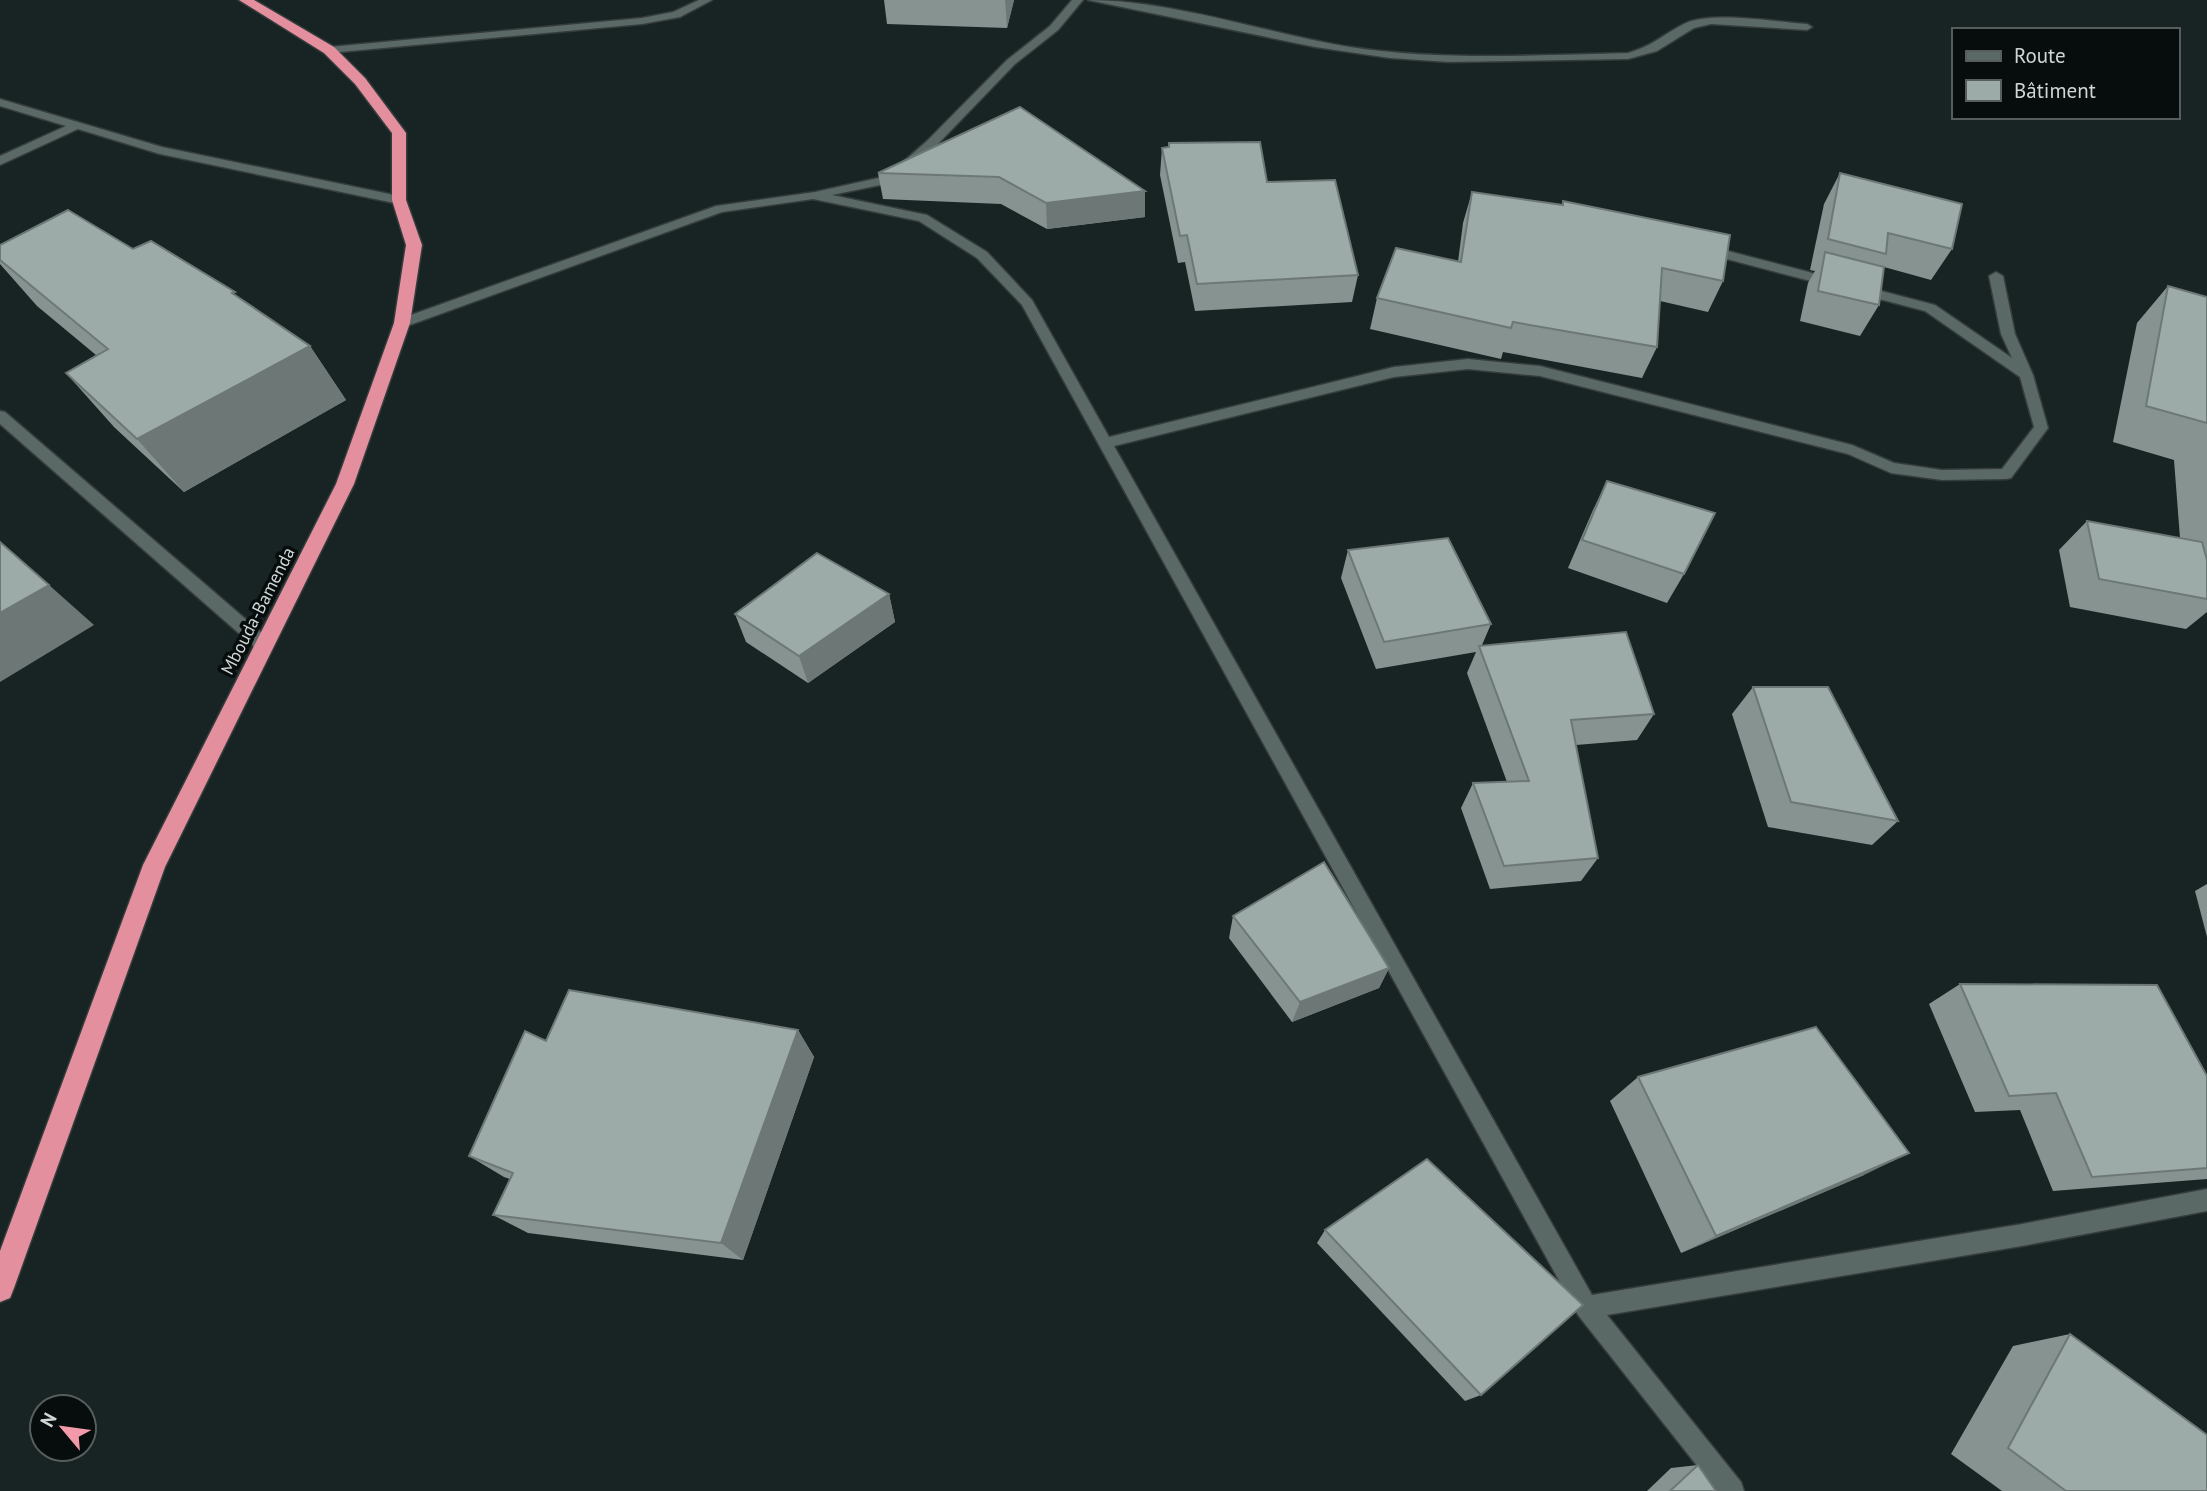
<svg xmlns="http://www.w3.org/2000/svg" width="2207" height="1491" font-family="'PT Sans',sans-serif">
  <rect width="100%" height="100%" fill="#182423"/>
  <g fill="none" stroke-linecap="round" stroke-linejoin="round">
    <defs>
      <g id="minor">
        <polygon points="699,0 712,0 680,17 642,24 329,53 323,50 329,47 642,18 673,12"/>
        <polygon points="1072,0 1083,0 1058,30 1015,64 935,147 895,182 832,195 927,215 987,252 1032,300 1109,437 1394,367 1468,359 1540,366 1852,445 1894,463 1942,470 2002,469 2034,427 2020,377 1925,311 1700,252 1699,249 1705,245 1935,305 2012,358 2001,334 1989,276 1996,272 2003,276 2015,334 2033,375 2048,428 2011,478 2006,479 1942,480 1891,473 1848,454 1540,376 1468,369 1394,377 1114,446 1592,1295 2022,1224 2207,1189 2207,1211 2022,1246 1607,1315 1741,1482 1744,1491 1717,1491 1578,1315 1022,305 977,258 919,221 813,199 722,212 407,326 402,327 395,323 397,320 716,206 815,192 887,176 927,141 1007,60 1050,26"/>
        <path d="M 1088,0 C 1171,0 1266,33 1350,47 C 1442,61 1535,55 1628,53 C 1655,45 1663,34 1686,23 C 1712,11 1777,22 1807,24 L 1812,27 L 1807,30 L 1711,24 L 1694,28 L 1657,51 L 1628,59 L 1449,62 L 1390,58 L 1315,47 Z"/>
        <polygon points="0,99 162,147 399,196 405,200 399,204 160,154 78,129 0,165 0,156 66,126 0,106"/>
        <polygon points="0,411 5,412 270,640 272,645 270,650 258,650 0,424"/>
      </g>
      <polygon id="highway" points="239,0 254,0 334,47 365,78 406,133 406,200 422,245 410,323 354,484 165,867 14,1288 10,1298 0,1302 0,1251 143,865 336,484 394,323 406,245 392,200 392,133 355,84 324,53"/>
    </defs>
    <use href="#minor" stroke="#353d3c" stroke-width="3"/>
    <use href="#highway" stroke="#353d3c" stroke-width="3"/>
    <use href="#minor" fill="#5a6866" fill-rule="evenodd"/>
    <use href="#highway" fill="#e38f9e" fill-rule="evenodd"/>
  </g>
  <g fill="#869390">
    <polygon points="884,0 1014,0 1007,28 887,24"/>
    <polygon points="1020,107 1145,217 1047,229 1001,204 883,199 878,173"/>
    <polygon points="1162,148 1267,182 1358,275 1352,302 1195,311 1185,262 1178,263 1160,175"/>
    <polygon points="1840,173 1952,249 1931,280 1884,267 1879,305 1860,336 1800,321 1808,283 1815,271 1810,270 1824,204"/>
    <polygon points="1472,192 1723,281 1708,312 1660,301 1657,347 1642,378 1503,352 1501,359 1370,329 1377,298 1458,262 1463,223"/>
    <polygon points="0,245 133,249 239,298 310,346 346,400 184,492 114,427 66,373 96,355 37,306 0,264"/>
    <polygon points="2168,286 2207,297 2207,612 2186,629 2070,607 2059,550 2087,521 2180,538 2174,460 2113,442 2137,323"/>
    <polygon points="1607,481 1684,574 1667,603 1568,568 1593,510"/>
    <polygon points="1348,550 1491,624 1482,645 1654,714 1637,740 1576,745 1598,858 1581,881 1490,889 1461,808 1473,783 1507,782 1467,673 1476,652 1376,669 1341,578"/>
    <polygon points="889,594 895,622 808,683 746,642 735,614"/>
    <polygon points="1753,687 1898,821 1872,845 1768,827 1732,714"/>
    <polygon points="2207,884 2207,937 2195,891"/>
    <polygon points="1233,916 1389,968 1379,988 1292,1022 1229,938"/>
    <polygon points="1960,984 2207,1076 2207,1179 2053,1191 2020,1110 1975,1112 1929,1004"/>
    <polygon points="798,1030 814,1057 743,1260 528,1233 493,1215 510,1179 504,1177 469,1156 546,1041"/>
    <polygon points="1638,1077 1864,1175 1681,1253 1610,1101"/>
    <polygon points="1325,1230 1481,1395 1465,1401 1317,1243"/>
    <polygon points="2070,1334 2207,1491 2002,1491 1951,1454 2013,1346"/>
    <polygon points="1698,1465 1716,1491 1647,1491 1671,1468"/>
  </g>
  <g fill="#6d7876">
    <polygon points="1005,0 1014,0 1007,28"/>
    <polygon points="1145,191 1145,217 1047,229 1046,203"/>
    <polygon points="310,346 346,400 184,492 137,439"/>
    <polygon points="49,585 94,625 0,682 0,613"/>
    <polygon points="889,594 895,622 808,683 799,656"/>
    <polygon points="1389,968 1379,988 1292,1022 1300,1002"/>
    <polygon points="798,1030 814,1057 743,1260 721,1243"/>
    <polygon points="1909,1153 1864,1175 1681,1253 1716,1236"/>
  </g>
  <g fill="#9caba8" stroke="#6d7876" stroke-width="2">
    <polygon points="1020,107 1145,191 1046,203 999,177 878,173"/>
    <polygon points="1260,142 1267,182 1335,180 1358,275 1197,284 1187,235 1180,236 1162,148 1169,147 1169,143"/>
    <polygon points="1840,173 1962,204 1952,249 1888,233 1886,254 1828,239"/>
    <polygon points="1472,192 1563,205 1563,201 1730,235 1723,281 1662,268 1657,347 1513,322 1511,328 1377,298 1396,248 1461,262"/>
    <polygon points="68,210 133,249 151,241 235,292 232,293 310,346 137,439 66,373 108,349 0,260 0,245"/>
    <polygon points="1825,252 1884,267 1879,305 1818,291"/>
    <polygon points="2168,286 2207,297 2207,423 2146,406"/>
    <polygon points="1607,481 1715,513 1684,574 1582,540"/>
    <polygon points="2087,521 2202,542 2207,560 2207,599 2099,579"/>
    <polygon points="1448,538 1491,624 1384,642 1348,550"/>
    <polygon points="0,542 49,585 0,613"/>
    <polygon points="817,553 889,594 799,656 735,614"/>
    <polygon points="1626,632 1654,714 1571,720 1598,858 1504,866 1473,783 1529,781 1479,646"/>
    <polygon points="1753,687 1828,687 1898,821 1791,802"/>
    <polygon points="1324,862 1389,968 1300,1002 1233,916"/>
    <polygon points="1960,984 2157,985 2207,1076 2207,1168 2092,1177 2056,1093 2009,1096"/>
    <polygon points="569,990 798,1030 721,1243 493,1215 513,1173 469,1156 525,1031 546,1041"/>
    <polygon points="1816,1027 1909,1153 1716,1236 1638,1077"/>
    <polygon points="1427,1159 1583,1305 1481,1395 1325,1230"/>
    <polygon points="2070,1334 2207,1435 2207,1491 2066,1491 2008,1448"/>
    <polygon points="1698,1465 1716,1491 1670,1491"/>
  </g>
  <g text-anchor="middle" stroke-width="7" stroke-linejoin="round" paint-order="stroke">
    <g font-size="18" fill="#cfd7d6" stroke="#070c0c">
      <text transform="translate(258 611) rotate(-63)" y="6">Mbouda-Bamenda</text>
    </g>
  </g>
  <rect x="1952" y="28" width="228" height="91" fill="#070c0c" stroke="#575d5d" stroke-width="2"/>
  <rect x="1966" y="51" width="35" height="10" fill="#5a6866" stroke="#575d5d" stroke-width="2"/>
  <text x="2014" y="63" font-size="21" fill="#cfd7d6">Route</text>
  <rect x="1966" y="80" width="35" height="21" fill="#9caba8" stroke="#575d5d" stroke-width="2"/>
  <text x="2014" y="98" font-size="21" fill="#cfd7d6">Bâtiment</text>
  <g transform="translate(63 1428) rotate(299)"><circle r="33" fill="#070c0c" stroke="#575d5d" stroke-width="2"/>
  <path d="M0-5L12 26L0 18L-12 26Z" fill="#f39aaa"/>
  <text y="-10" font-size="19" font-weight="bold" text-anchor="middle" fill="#cfd7d6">N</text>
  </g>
</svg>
